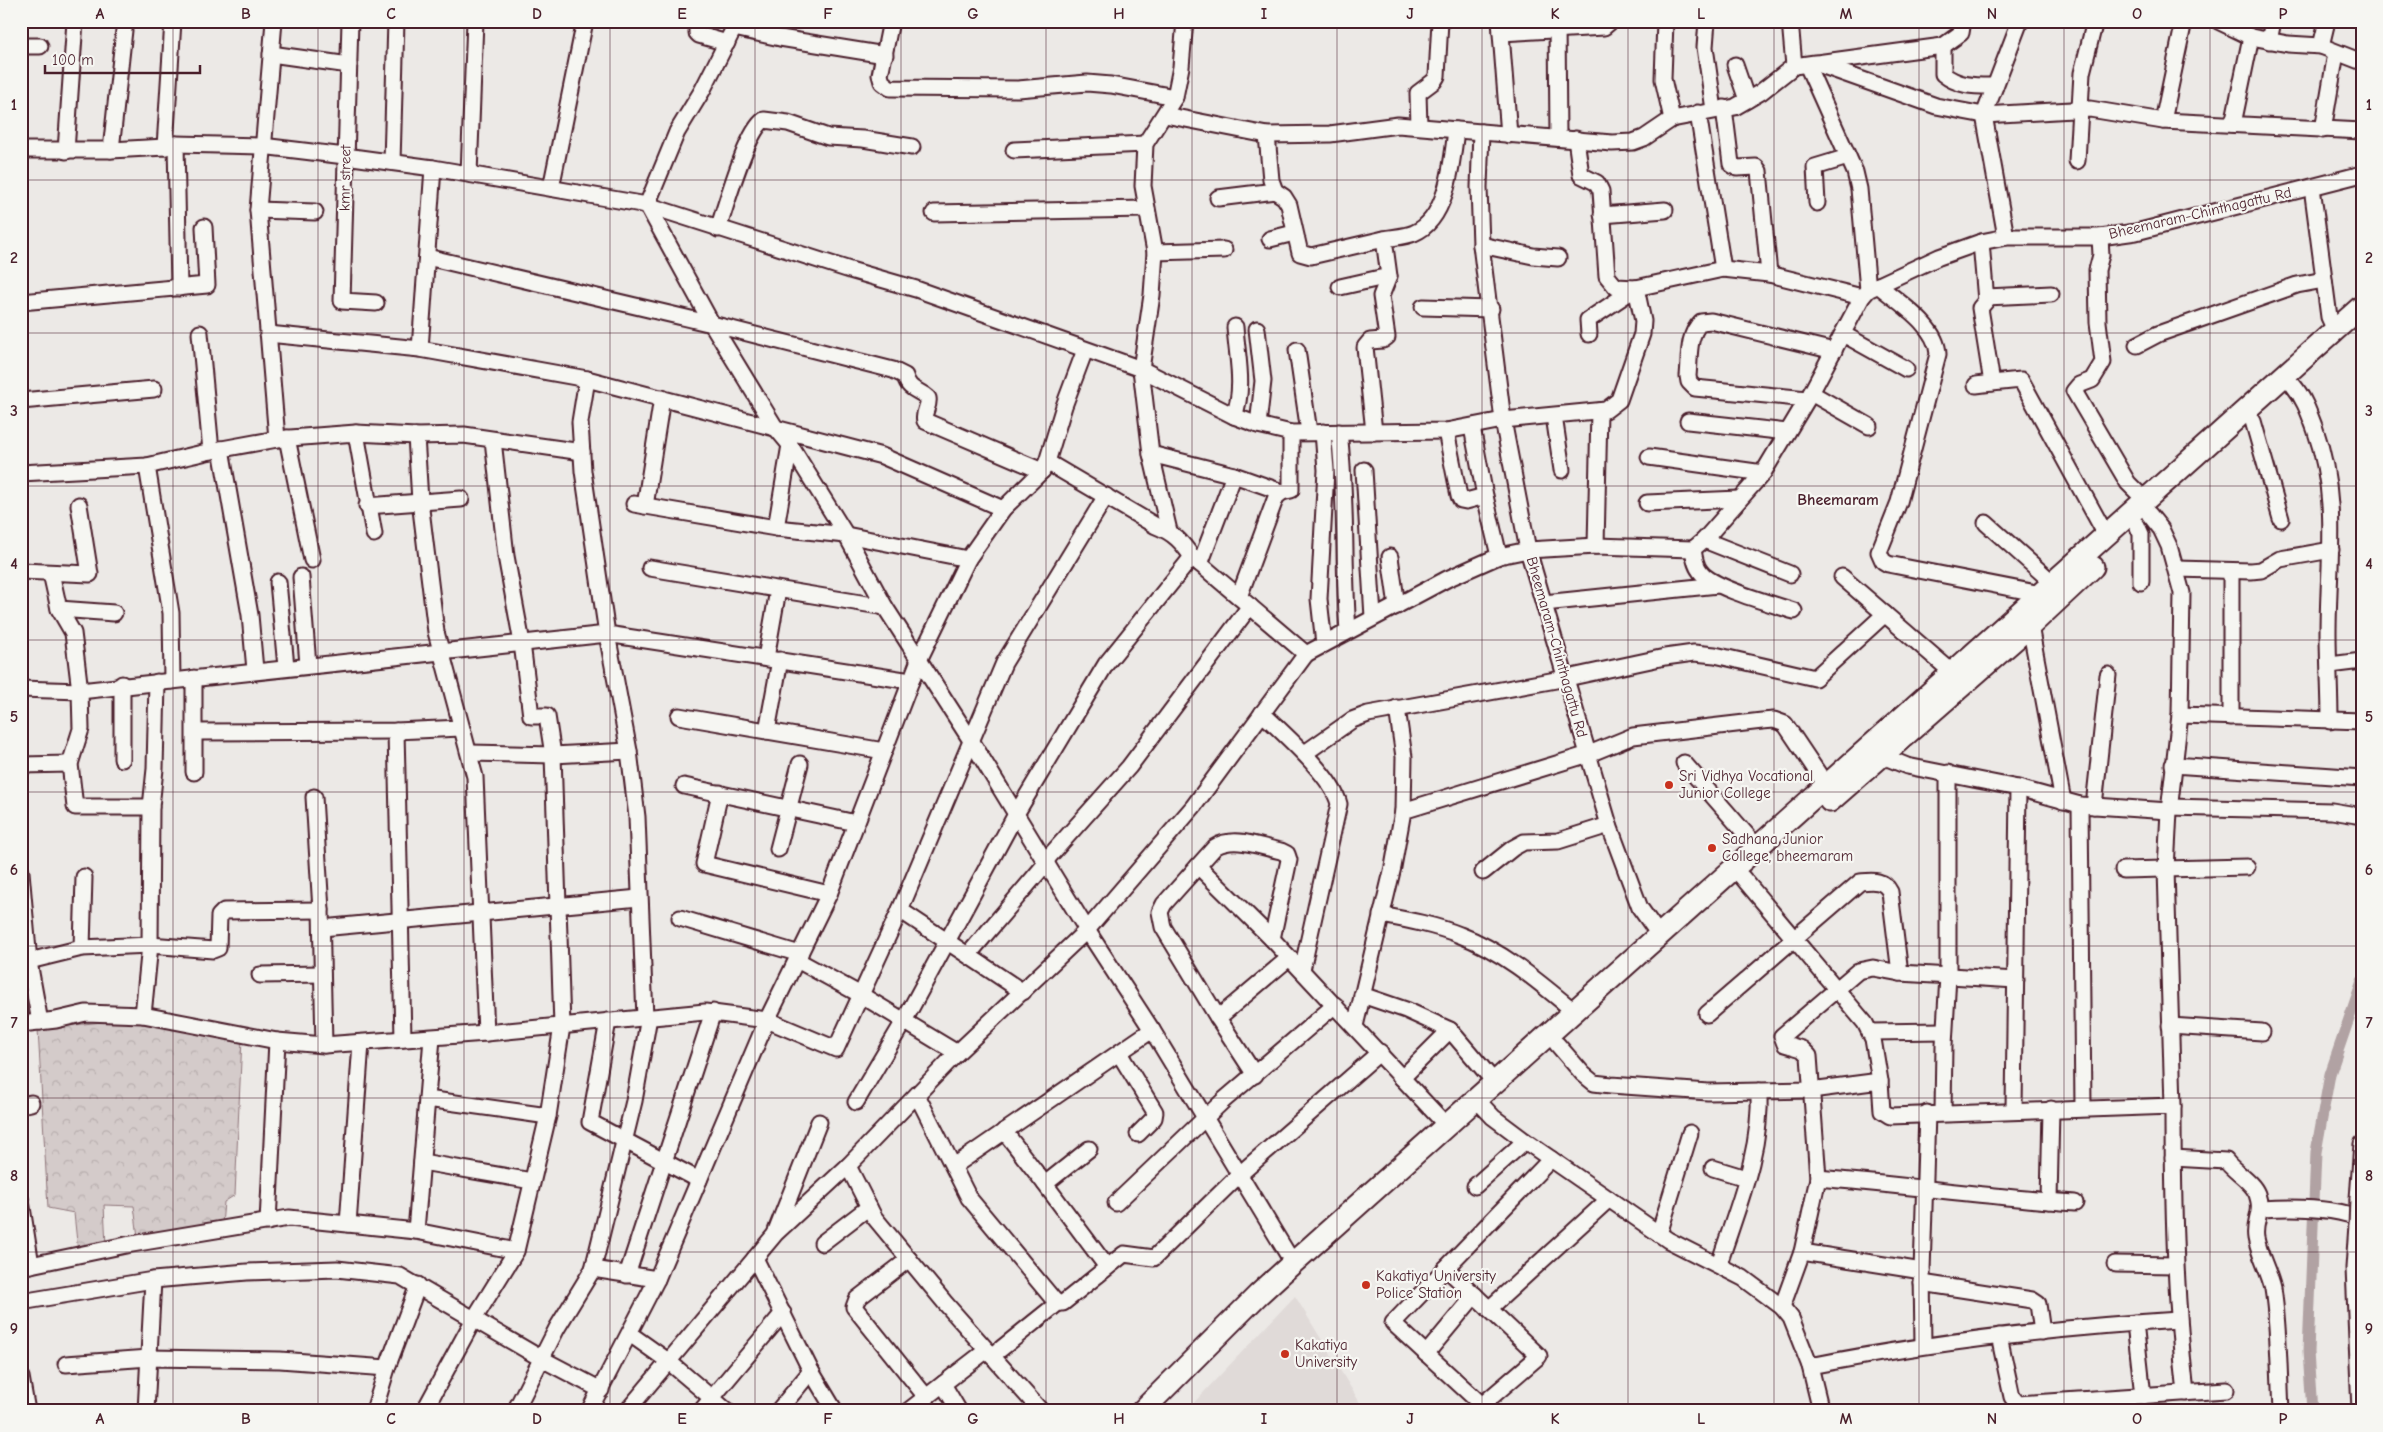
<svg xmlns="http://www.w3.org/2000/svg" width="2383" height="1432" font-family="'Comic Neue',sans-serif">
  <defs>
    <pattern id="park-crowns" width="20" height="18" patternUnits="userSpaceOnUse" patternTransform="scale(1.25)"><rect width="20" height="18" fill="#d4cbca"/><path d="M2 6a3 3 0 1 1 6 0M12 15a3 3 0 1 1 6 0" fill="none" stroke="#b8aeae"/></pattern>
  </defs>
  <rect width="100%" height="100%" fill="#ece9e6"/>
  <filter id="ink" filterUnits="userSpaceOnUse"><feTurbulence type="fractalNoise" baseFrequency=".02" numOctaves="2"/><feDisplacementMap in="SourceGraphic" scale="10" xChannelSelector="R" yChannelSelector="G"/><feConvolveMatrix kernelMatrix="1 2 1 2 8 2 1 2 1" color-interpolation-filters="sRGB"/></filter>
  <g filter="url(#ink)">
    <polygon fill="#e0dad8" points="1295,1296 1365,1411 1186,1411"/>
    <polygon fill="url(#park-crowns)" stroke="#8f757a" points="120,1020 242,1038 235,1195 224,1202 222,1225 138,1237 134,1206 104,1205 106,1246 78,1252 74,1213 48,1208 38,1029"/>
    <g fill="none" stroke-linecap="round" stroke-linejoin="round">
      <polyline stroke="#b1a2a3" stroke-width="11" points="2312,1411 2308,1352 2316,1152 2330,1074 2362,981"/>
      <defs>
        <g id="minor">
          <polyline points="274,21 258,210 277,439"/>
          <polyline points="350,21 342,301 376,303"/>
          <polyline points="697,21 697,33 699,35 727,43"/>
          <polyline points="735,21 734,28 702,91 677,132 647,205 712,324 775,427 790,445 846,535 885,607 972,742 1087,930 1152,1030 1293,1263"/>
          <polyline points="891,21 880,75 882,82 890,88 1018,89 1087,83 1111,85 1175,97"/>
          <polyline points="1500,21 1509,135"/>
          <polyline points="1557,21 1558,138"/>
          <polyline points="1665,21 1663,79 1672,119"/>
          <polyline points="1707,21 1705,47 1714,110"/>
          <polyline points="1790,21 1794,66"/>
          <polyline points="2218,21 2251,37 2288,44 2321,46 2362,62"/>
          <polyline points="734,28 780,38 885,55"/>
          <polyline points="1501,33 1604,27 1611,21"/>
          <polyline points="2269,41 2273,21"/>
          <polyline points="21,46 40,46"/>
          <path d="M 1943,46 L 1943,74 C 1959,87 1976,86 1995,86"/>
          <polyline points="2321,46 2327,21"/>
          <polyline points="271,54 349,65"/>
          <polyline points="1817,63 1943,46 1961,33 1963,21"/>
          <polyline points="1735,65 1747,100"/>
          <polyline points="1807,65 1855,172 1859,189 1868,290"/>
          <polyline points="1724,108 1731,164 1737,168 1756,167 1759,171 1769,274"/>
          <polyline points="1698,113 1723,269"/>
          <polyline points="1165,115 1267,135 1330,134 1398,125 1612,143 1633,142 1644,138 1672,119 1735,107 1761,92 1794,66 1815,63 1936,106 1984,115 2090,109 2163,121 2362,131"/>
          <polyline points="2163,121 2184,21"/>
          <polyline points="2233,124 2251,37"/>
          <polyline points="1419,126 1418,93 1434,81 1437,76 1440,21"/>
          <polyline points="2323,130 2336,53"/>
          <polyline points="1481,132 1479,187 1481,245 1503,420 1528,550 1609,825 1640,908 1660,936"/>
          <polyline points="1267,135 1271,180 1275,191 1284,197 1289,205 1300,253 1311,256 1384,239"/>
          <polyline points="1576,139 1581,175 1597,183 1601,191 1607,276 1616,287 1636,288"/>
          <polyline points="176,144 179,288"/>
          <polyline points="165,147 173,21"/>
          <polyline points="21,150 111,150 165,147 176,144 262,146 345,156 433,168 647,205 850,270 916,289 1141,369 1234,416 1258,425 1291,433 1446,431 1503,420 1606,410 1619,400 1642,334 1643,321 1636,288 1723,269 1769,274 1862,297"/>
          <polyline points="111,150 125,21"/>
          <polyline points="1014,150 1145,144"/>
          <polyline points="66,151 75,21"/>
          <polyline points="2077,161 2082,73 2095,21"/>
          <polyline points="392,162 396,21"/>
          <polyline points="469,174 475,21"/>
          <polyline points="2312,187 2329,317 2335,330"/>
          <polyline points="551,188 585,21"/>
          <polyline points="1218,198 1275,191"/>
          <polyline points="1817,203 1815,167 1848,157"/>
          <polyline points="258,210 315,212"/>
          <polyline points="934,213 1146,209"/>
          <polyline points="1602,215 1665,210"/>
          <path d="M 718,229 C 726,206 746,132 764,120 L 788,123 L 828,137 L 863,139 L 912,147"/>
          <polyline points="2006,237 1984,115 2020,21"/>
          <polyline points="2100,237 2101,255 2097,270 2098,322 2103,362 2092,380 2079,385 2074,391 2128,483 2145,500"/>
          <polyline points="1270,239 1294,233"/>
          <polyline points="1481,245 1533,256 1558,258"/>
          <polyline points="1155,252 1224,250"/>
          <path d="M 427,257 L 712,324 L 893,370 L 905,376 C 909,391 918,389 928,398 C 930,406 922,413 925,421 L 1042,471"/>
          <path d="M 1878,285 C 1898,302 1937,326 1938,354 L 1899,502 L 1879,552 L 1883,561 L 1888,564 L 2041,594"/>
          <path d="M 1340,287 L 1389,276 L 1384,239 C 1394,237 1405,237 1414,233 C 1448,219 1452,161 1456,130"/>
          <polyline points="1986,297 2051,294"/>
          <polyline points="21,302 207,285 204,227"/>
          <polyline points="1423,307 1491,309"/>
          <polyline points="1257,329 1263,381 1258,425"/>
          <polyline points="200,333 211,451"/>
          <polyline points="268,334 420,349 587,379 882,456 1003,509"/>
          <polyline points="1589,334 1588,320 1636,288"/>
          <polyline points="1843,334 1906,369"/>
          <polyline points="2137,345 2158,334 2297,285 2324,280"/>
          <polyline points="420,349 433,168"/>
          <polyline points="1297,350 1309,432"/>
          <polyline points="587,379 580,422 583,471 607,634 629,751 637,817 645,1018"/>
          <polyline points="1992,383 2021,380 2106,535"/>
          <polyline points="1976,385 1992,383 1980,308 1986,301 1981,242"/>
          <path d="M 2293,385 C 2304,398 2309,413 2315,429 C 2340,501 2328,560 2328,633 C 2328,663 2330,692 2330,721"/>
          <polyline points="1811,393 1869,426"/>
          <path d="M 1807,399 L 1695,388 L 1689,382 L 1688,376 C 1690,357 1687,336 1701,322 L 1711,321 L 1834,351"/>
          <polyline points="21,401 154,389"/>
          <path d="M 1234,416 C 1245,387 1237,357 1235,327"/>
          <polyline points="1554,416 1562,470"/>
          <polyline points="1688,421 1787,432"/>
          <polyline points="2253,421 2281,519"/>
          <polyline points="1472,427 1485,496 1499,556"/>
          <polyline points="1446,431 1459,496 1461,500 1466,501 1485,496"/>
          <polyline points="1323,432 1326,470 1319,599 1324,644"/>
          <path d="M 1339,432 C 1347,498 1343,564 1348,631"/>
          <polyline points="1374,432 1365,347 1370,341 1383,340 1387,337 1381,296 1389,276"/>
          <polyline points="356,433 416,436 464,435 582,452"/>
          <polyline points="416,436 420,501 436,632 475,777 486,1033"/>
          <polyline points="287,438 312,560"/>
          <polyline points="221,449 250,615 255,670"/>
          <polyline points="1151,454 1234,475 1200,564"/>
          <polyline points="1649,457 1763,473"/>
          <polyline points="147,466 171,613 172,681"/>
          <polyline points="1364,470 1373,617"/>
          <polyline points="21,473 147,466 211,451 277,439 356,433 374,534"/>
          <polyline points="1234,475 1282,492 1291,490 1291,433"/>
          <polyline points="1647,503 1739,499"/>
          <polyline points="634,504 776,528 846,535 968,559"/>
          <polyline points="367,506 461,499"/>
          <polyline points="645,506 662,398"/>
          <polyline points="2149,514 2161,529 2169,546 2182,593 2180,715 2169,811 2166,869 2173,1106"/>
          <polyline points="1986,523 2053,583"/>
          <polyline points="2137,525 2141,534 2141,582"/>
          <polyline points="776,528 790,445"/>
          <polyline points="1169,531 1151,454 1141,369 1152,295 1155,252 1143,186 1145,144 1175,97 1181,67 1185,21"/>
          <polyline points="1704,540 1790,574"/>
          <polyline points="1596,546 1599,411"/>
          <path d="M 1693,549 C 1694,556 1695,565 1700,571 C 1711,588 1773,604 1794,611"/>
          <polyline points="1390,557 1397,606"/>
          <polyline points="650,568 885,607"/>
          <polyline points="2177,569 2251,571 2261,570 2280,559 2331,550"/>
          <polyline points="21,571 90,574 79,505"/>
          <polyline points="51,573 59,609 73,633 80,691 81,729 70,764 75,807 151,807 150,945 143,1015"/>
          <polyline points="301,577 308,665"/>
          <polyline points="1842,577 1953,673"/>
          <polyline points="278,582 286,667"/>
          <polyline points="1239,597 1276,497 1282,492"/>
          <polyline points="1544,603 1718,585"/>
          <polyline points="59,609 114,613"/>
          <polyline points="2030,626 2063,801"/>
          <polyline points="1306,654 1447,579 1499,556 1528,550 1596,546 1693,549 1704,540 1763,473 1811,393 1862,297 1868,290 1939,257 1981,242 2006,237 2100,237 2136,232 2362,174"/>
          <polyline points="766,658 778,590"/>
          <polyline points="2330,665 2362,661"/>
          <polyline points="21,689 80,691 607,634 911,681"/>
          <path d="M 1262,713 C 1283,733 1333,777 1339,804 L 1302,970"/>
          <polyline points="2180,715 2362,721"/>
          <polyline points="679,716 884,751"/>
          <polyline points="2231,717 2231,571"/>
          <polyline points="396,731 403,1039"/>
          <polyline points="767,731 780,660"/>
          <polyline points="195,732 396,731 461,728"/>
          <polyline points="470,753 553,755 629,751"/>
          <polyline points="1305,753 1352,720 1368,714 1567,678 1665,657 1694,653 1715,655 1815,678 1885,614"/>
          <polyline points="1875,753 1907,766 2018,788 2080,805 2169,811"/>
          <polyline points="122,759 122,684"/>
          <polyline points="1684,763 1758,848"/>
          <polyline points="21,765 70,764"/>
          <polyline points="2173,765 2362,778"/>
          <polyline points="194,772 194,678"/>
          <polyline points="684,786 856,823"/>
          <polyline points="720,793 704,864 829,894"/>
          <polyline points="314,797 321,910 324,1045"/>
          <polyline points="2080,805 2083,1108"/>
          <polyline points="2094,806 2108,675"/>
          <polyline points="151,807 155,769 157,682"/>
          <polyline points="2169,807 2332,811 2362,816"/>
          <polyline points="1403,811 1589,754 1633,736 1762,721 1774,720 1785,724 1826,785"/>
          <polyline points="778,849 800,764"/>
          <polyline points="1046,860 1129,767 1250,606"/>
          <polyline points="1198,866 1272,939 1447,1126"/>
          <polyline points="2123,870 2247,867"/>
          <polyline points="21,872 29,962 40,1022"/>
          <polyline points="1483,872 1513,848 1524,842 1558,841 1609,825"/>
          <polyline points="84,877 82,948 150,945 213,950 218,948 219,916 224,911 321,910"/>
          <polyline points="1742,877 1865,1023 1873,1039 1880,1081"/>
          <polyline points="900,910 1023,992"/>
          <path d="M 1381,915 C 1408,920 1435,925 1460,935 C 1503,951 1540,983 1575,1012"/>
          <polyline points="680,918 800,954"/>
          <polyline points="322,928 639,898"/>
          <polyline points="968,955 1047,862"/>
          <polyline points="797,960 861,995 957,1053"/>
          <polyline points="21,963 82,948"/>
          <polyline points="260,975 322,974"/>
          <polyline points="1362,995 1406,1010 1450,1030"/>
          <path d="M 1707,1014 L 1860,882 C 1872,881 1884,879 1890,892 L 1900,973 L 2016,980"/>
          <path d="M 1218,1018 L 1163,927 L 1160,912 L 1164,904 L 1215,847 C 1234,835 1260,847 1281,851 L 1287,854 L 1289,860 L 1272,939"/>
          <polyline points="608,1021 590,1122 699,1180"/>
          <polyline points="21,1024 56,1020 86,1013 143,1015 277,1041 324,1045 486,1033 705,1012 767,1020 836,1049 900,910 1004,663 1106,496"/>
          <polyline points="1355,1026 1393,867 1403,811 1404,757 1397,708"/>
          <polyline points="2170,1026 2262,1032"/>
          <polyline points="1871,1032 1944,1031"/>
          <path d="M 1557,1044 L 1583,1074 L 1594,1083 L 1611,1085 L 1708,1092 L 1811,1090 L 1880,1081 L 1882,1111 L 1890,1116 L 2173,1106 C 2173,1202 2175,1297 2186,1393"/>
          <polyline points="1119,1053 1155,1112 1154,1118 1138,1134"/>
          <polyline points="1255,1075 1218,1018 1289,958"/>
          <polyline points="1402,1078 1450,1030 1496,1084"/>
          <polyline points="917,1095 969,1198 1054,1300 1058,1303 1063,1303 1124,1254 1154,1258 1240,1174 1380,1052"/>
          <polyline points="427,1099 548,1116"/>
          <polyline points="1477,1100 1493,1117 1525,1141 1668,1240 1743,1278 1782,1307 1791,1318 1810,1366 1821,1411"/>
          <polyline points="856,1102 904,1021 1016,814 1106,664 1192,557"/>
          <polyline points="21,1105 31,1103"/>
          <polyline points="2014,1110 2018,788"/>
          <polyline points="1943,1112 1944,1045 1948,976 1948,773"/>
          <polyline points="1004,1131 1045,1184"/>
          <polyline points="1089,1149 1045,1184 1107,1267"/>
          <path d="M 2173,1158 L 2226,1161 C 2234,1172 2252,1181 2257,1194 C 2264,1214 2253,1221 2256,1238 C 2259,1255 2269,1271 2273,1289 C 2279,1326 2279,1373 2281,1411"/>
          <polyline points="422,1162 532,1181"/>
          <polyline points="848,1166 874,1217 946,1304 1041,1411"/>
          <polyline points="954,1166 1152,1030"/>
          <polyline points="1713,1168 1746,1178"/>
          <path d="M 1818,1178 C 1904,1185 1989,1197 2075,1203"/>
          <polyline points="1475,1186 1525,1141"/>
          <polyline points="2358,1199 2362,1144"/>
          <polyline points="21,1201 31,1265"/>
          <polyline points="2049,1201 2051,1109"/>
          <polyline points="1116,1203 1224,1100 1335,1005"/>
          <path d="M 2261,1209 C 2291,1207 2334,1207 2362,1219"/>
          <polyline points="268,1222 277,1041"/>
          <polyline points="348,1224 361,1043"/>
          <polyline points="2357,1225 2354,1268 2360,1411"/>
          <polyline points="416,1231 432,1038"/>
          <polyline points="776,1231 819,1122"/>
          <polyline points="1659,1234 1690,1133"/>
          <polyline points="822,1243 869,1207"/>
          <polyline points="1802,1252 1818,1178 1809,1056 1802,1049 1785,1044 1782,1036 1858,971 1873,968 1900,973"/>
          <polyline points="755,1258 811,1371 835,1411"/>
          <polyline points="909,1259 857,1299 854,1307 927,1398"/>
          <path d="M 1719,1264 C 1737,1208 1762,1151 1759,1091"/>
          <polyline points="2115,1264 2175,1265"/>
          <polyline points="21,1267 126,1245 289,1218 416,1231 516,1251"/>
          <polyline points="1446,1268 1539,1356 1475,1411"/>
          <polyline points="593,1269 657,1279"/>
          <polyline points="627,1275 713,1012"/>
          <polyline points="1922,1283 2032,1300 2038,1304 2042,1332"/>
          <polyline points="21,1302 153,1280 247,1272 337,1269 400,1276 542,1359 601,1390"/>
          <polyline points="1782,1307 1802,1252 1922,1271"/>
          <polyline points="1489,1309 1609,1199"/>
          <polyline points="2135,1323 2143,1396"/>
          <polyline points="630,1334 668,1361 727,1411"/>
          <polyline points="1999,1336 2012,1397 2018,1404 2226,1390"/>
          <polyline points="1923,1345 1922,1271 1927,1113"/>
          <polyline points="1426,1354 1475,1295"/>
          <polyline points="992,1356 1058,1303"/>
          <polyline points="66,1364 149,1358 280,1360 387,1368"/>
          <path d="M 1810,1366 C 1931,1342 2054,1328 2178,1320"/>
          <polyline points="21,1377 27,1411"/>
          <polyline points="943,1384 959,1411"/>
          <polyline points="1482,1405 1393,1323 1551,1159"/>
          <polyline points="146,1411 153,1280"/>
          <polyline points="374,1411 387,1368 418,1285"/>
          <polyline points="424,1411 474,1319 516,1251 548,1116 562,1026 553,755 547,716 531,716 522,643 506,556 493,440"/>
          <polyline points="515,1411 557,1328 593,1269 634,1101 649,1017"/>
          <polyline points="589,1411 657,1279 767,1020 829,894 919,660 968,559 1003,509 1042,471 1047,462 1064,406 1085,350"/>
          <path d="M 627,1411 L 776,1233 L 848,1166 L 957,1053 L 1087,930 L 1193,807 L 1306,654 L 1192,557 C 1182,542 1174,533 1156,526 L 1047,462"/>
          <polyline points="701,1411 783,1313"/>
          <polyline points="778,1411 811,1371"/>
          <polyline points="908,1411 987,1350"/>
        </g>
        <g id="highway">
          <polyline points="1830,801 2030,626 2093,567"/>
          <polyline points="1142,1411 1258,1295 1293,1263 2362,306"/>
        </g>
      </defs>
      <use href="#minor" stroke="#4a1f2b" stroke-width="19"/>
      <use href="#highway" stroke="#4a1f2b" stroke-width="25"/>
      <use href="#minor" stroke="#f6f6f2" stroke-width="15"/>
      <use href="#highway" stroke="#f6f6f2" stroke-width="21"/>
      <defs>
        <polyline id="minor-bridge" points="2357,1225 2358,1199"/>
      </defs>
      <use href="#minor-bridge" stroke="#4a1f2b" stroke-width="19" stroke-linecap="butt"/>
      <use href="#minor-bridge" stroke="#f6f6f2" stroke-width="15"/>
    </g>
  </g>
  <path fill="none" stroke="#4a1f2b" stroke-width="1" stroke-opacity="0.55" d="M 173,21 L 173,1411M 318,21 L 318,1411M 464,21 L 464,1411M 610,21 L 610,1411M 755,21 L 755,1411M 901,21 L 901,1411M 1046,21 L 1046,1411M 1192,21 L 1192,1411M 1337,21 L 1337,1411M 1482,21 L 1482,1411M 1628,21 L 1628,1411M 1774,21 L 1774,1411M 1919,21 L 1919,1411M 2064,21 L 2064,1411M 2210,21 L 2210,1411M 21,180 L 2362,180M 21,333 L 2362,333M 21,486 L 2362,486M 21,640 L 2362,640M 21,792 L 2362,792M 21,946 L 2362,946M 21,1098 L 2362,1098M 21,1252 L 2362,1252"/>
  <g fill="#c8321e" stroke="#f6f6f2" stroke-width="2">
    <circle cx="1669" cy="785" r="5"/>
    <circle cx="1712" cy="848" r="5"/>
    <circle cx="1366" cy="1285" r="5"/>
    <circle cx="1285" cy="1354" r="5"/>
  </g>
  <g text-anchor="middle" stroke-width="4.5" stroke-linejoin="round" paint-order="stroke">
    <g font-size="15" fill="#4a1f2b" stroke="#f6f6f2">
      <text transform="translate(345 178) rotate(-89)" y="5">kmr street</text>
      <text transform="translate(2200 213) rotate(-13)" y="5">Bheemaram-Chinthagattu Rd</text>
      <text transform="translate(1557 647) rotate(74)" y="5">Bheemaram-Chinthagattu Rd</text>
    </g>
    <g font-size="15" fill="#4a1f2b" stroke="#f6f6f2" text-anchor="start">
      <text x="1679" y="781">Sri Vidhya Vocational<tspan x="1679" dy="17">Junior College</tspan></text>
      <text x="1722" y="844">Sadhana Junior<tspan x="1722" dy="17">College, bheemaram</tspan></text>
      <text x="1376" y="1281">Kakatiya University<tspan x="1376" dy="17">Police Station</tspan></text>
      <text x="1295" y="1350">Kakatiya<tspan x="1295" dy="17">University</tspan></text>
    </g>
    <g font-size="16" font-weight="bold" fill="#4a1f2b" stroke="#f6f6f2">
      <text x="1838" y="505">Bheemaram</text>
    </g>
  </g>
  <rect width="2383" height="1432" fill="none" stroke="#f6f6f2" stroke-width="55"/>
  <path d="M45 65v8h155v-8" fill="none" stroke="#4a1f2b" stroke-width="2.5"/>
  <text x="52" y="65" font-size="15" fill="#4a1f2b" stroke="#f6f6f2" stroke-width="4" paint-order="stroke">100 m</text>
  <rect x="28" y="28" width="2328" height="1376" fill="none" stroke="#4a1f2b" stroke-width="2"/>
  <g font-size="16" text-anchor="middle" font-weight="bold" fill="#4a1f2b">
    <text x="100" y="19">A</text>
    <text x="246" y="19">B</text>
    <text x="391" y="19">C</text>
    <text x="537" y="19">D</text>
    <text x="682" y="19">E</text>
    <text x="828" y="19">F</text>
    <text x="973" y="19">G</text>
    <text x="1119" y="19">H</text>
    <text x="1264" y="19">I</text>
    <text x="1410" y="19">J</text>
    <text x="1555" y="19">K</text>
    <text x="1701" y="19">L</text>
    <text x="1846" y="19">M</text>
    <text x="1992" y="19">N</text>
    <text x="2137" y="19">O</text>
    <text x="2283" y="19">P</text>
    <text x="14" y="110">1</text>
    <text x="2369" y="110">1</text>
    <text x="14" y="263">2</text>
    <text x="2369" y="263">2</text>
    <text x="14" y="416">3</text>
    <text x="2369" y="416">3</text>
    <text x="14" y="569">4</text>
    <text x="2369" y="569">4</text>
    <text x="14" y="722">5</text>
    <text x="2369" y="722">5</text>
    <text x="14" y="875">6</text>
    <text x="2369" y="875">6</text>
    <text x="14" y="1028">7</text>
    <text x="2369" y="1028">7</text>
    <text x="14" y="1181">8</text>
    <text x="2369" y="1181">8</text>
    <text x="14" y="1334">9</text>
    <text x="2369" y="1334">9</text>
    <text x="100" y="1424">A</text>
    <text x="246" y="1424">B</text>
    <text x="391" y="1424">C</text>
    <text x="537" y="1424">D</text>
    <text x="682" y="1424">E</text>
    <text x="828" y="1424">F</text>
    <text x="973" y="1424">G</text>
    <text x="1119" y="1424">H</text>
    <text x="1264" y="1424">I</text>
    <text x="1410" y="1424">J</text>
    <text x="1555" y="1424">K</text>
    <text x="1701" y="1424">L</text>
    <text x="1846" y="1424">M</text>
    <text x="1992" y="1424">N</text>
    <text x="2137" y="1424">O</text>
    <text x="2283" y="1424">P</text>
  </g>
</svg>
